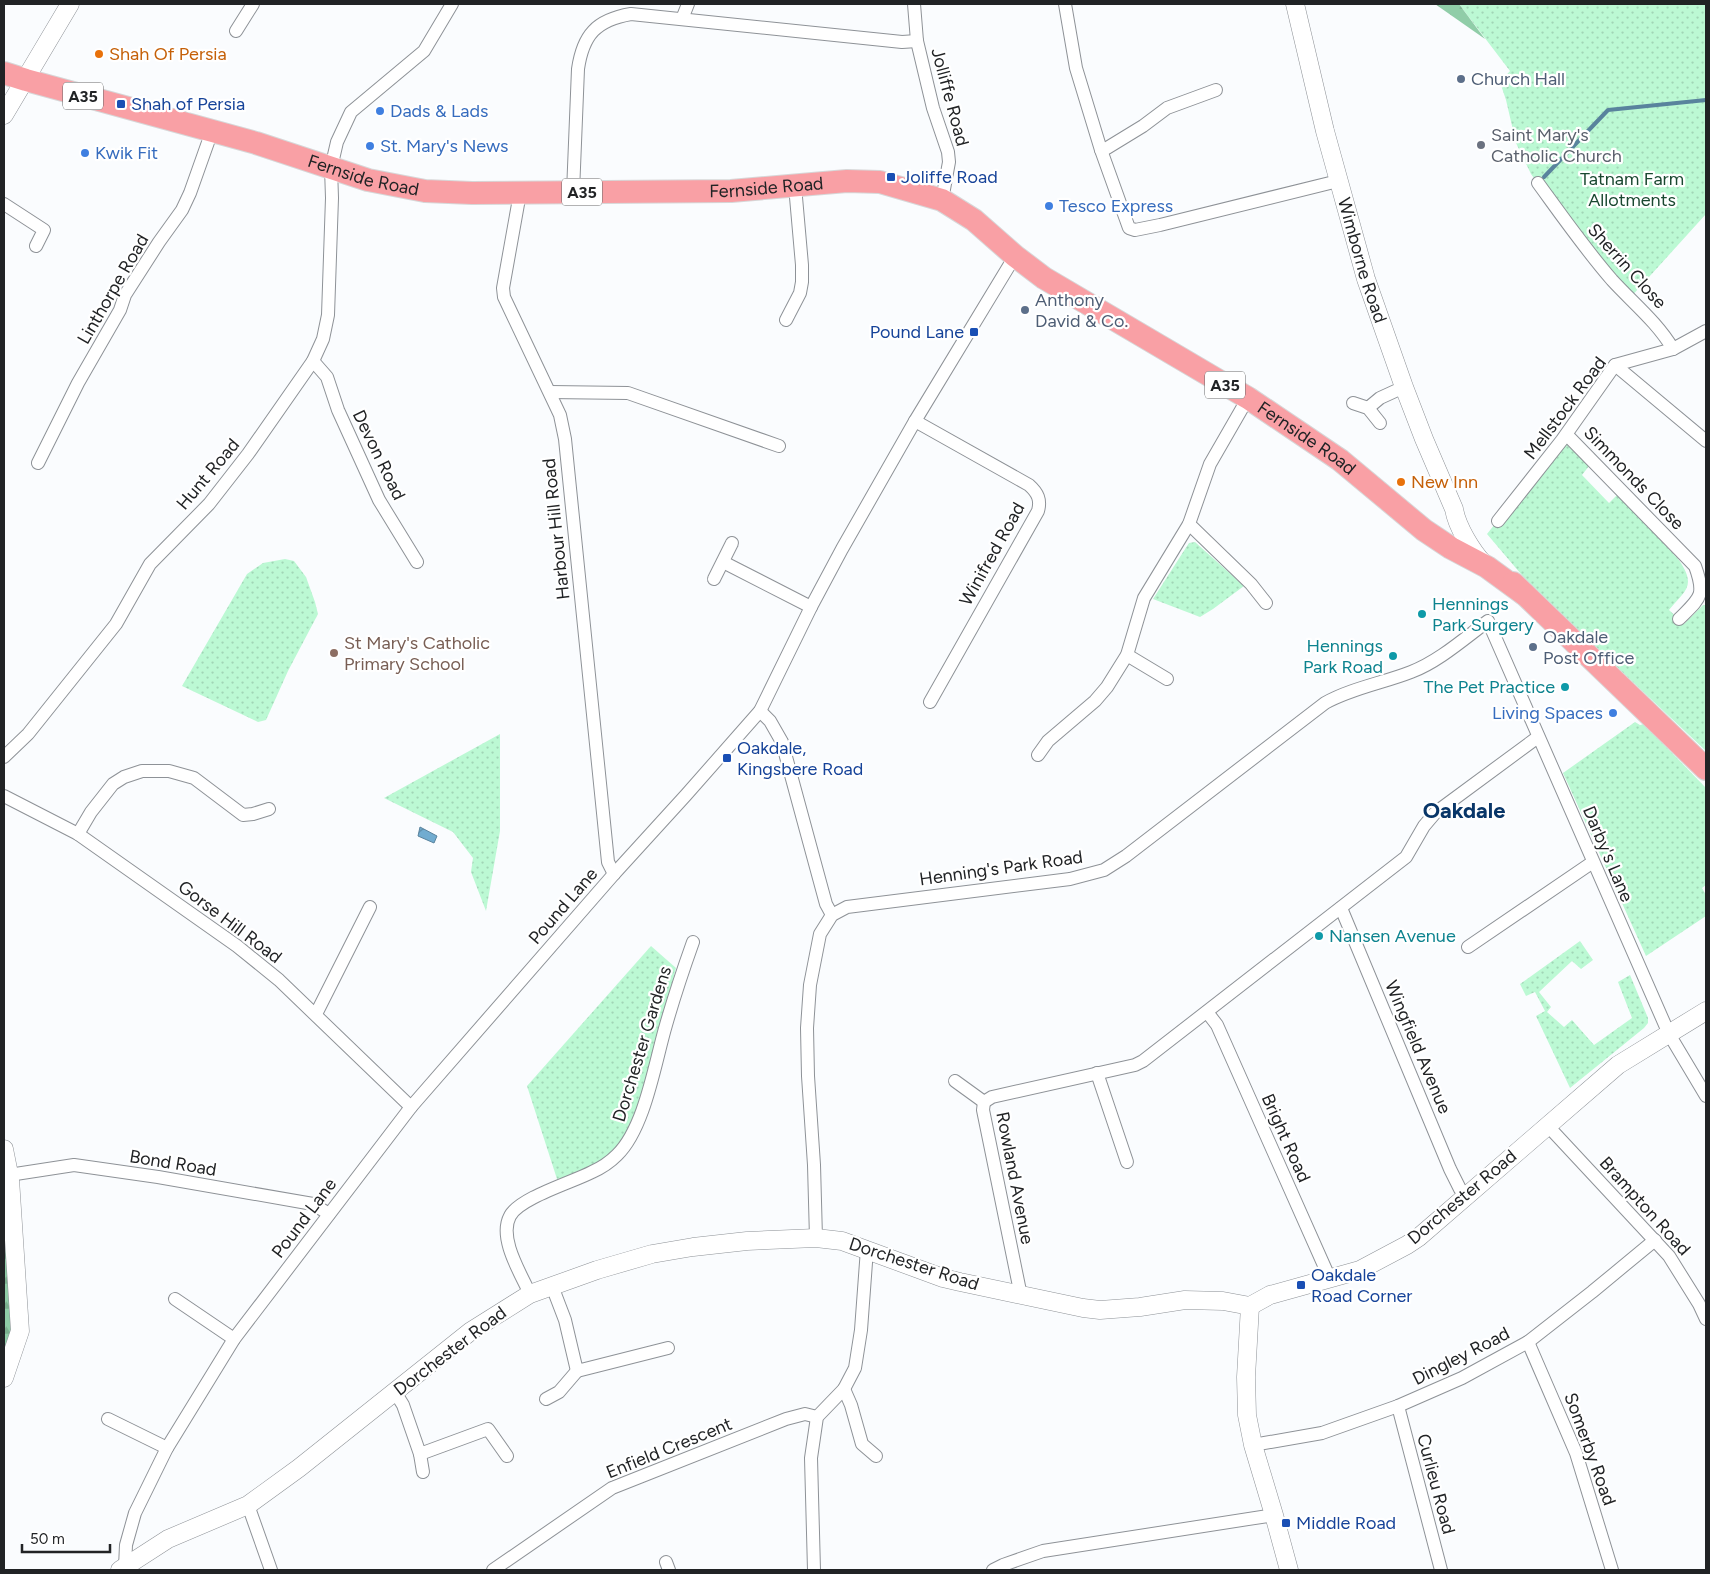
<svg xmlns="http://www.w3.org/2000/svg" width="1710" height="1574" font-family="Figtree,sans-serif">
  <defs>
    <pattern id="green-dots" width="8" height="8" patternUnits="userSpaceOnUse" patternTransform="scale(1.25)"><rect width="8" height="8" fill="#bcf9d4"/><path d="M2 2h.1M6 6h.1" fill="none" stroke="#a1d5b6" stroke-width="1.8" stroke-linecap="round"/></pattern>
    <pattern id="forest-firs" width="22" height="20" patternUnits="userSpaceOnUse" patternTransform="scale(1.25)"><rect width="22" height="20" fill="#90cda8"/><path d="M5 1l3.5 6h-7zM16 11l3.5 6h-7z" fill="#7cb090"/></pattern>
    <pattern id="water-waves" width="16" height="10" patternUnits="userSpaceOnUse" patternTransform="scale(1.25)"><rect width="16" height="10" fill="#71acd0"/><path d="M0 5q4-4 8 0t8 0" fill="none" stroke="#5c8ca9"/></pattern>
  </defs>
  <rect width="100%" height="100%" fill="#fafcfe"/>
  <g fill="url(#green-dots)">
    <polygon points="1459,4 1706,4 1706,214 1630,298 1576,236 1531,174 1516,143 1506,100 1500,82 1510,71"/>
    <path d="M 1562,440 L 1589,466 L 1582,475 L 1609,503 L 1618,494 L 1679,560 C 1697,587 1685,590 1669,610 L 1684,624 L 1703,605 L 1706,605 L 1706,751 L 1532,587 L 1487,534 Z"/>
    <polygon points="1195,542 1244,586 1213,609 1200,617 1153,599 1187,546 1189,543"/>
    <polygon points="285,559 294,561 306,577 315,602 318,614 288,671 266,720 258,722 182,686 247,574 263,563"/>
    <polygon points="1635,722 1640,725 1644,724 1706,788 1706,885 1702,888 1706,895 1706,916 1646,956 1563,773"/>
    <polygon points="500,734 500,831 486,911 471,872 473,858 453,832 384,798"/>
    <polygon points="1580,941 1593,960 1581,969 1572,961 1539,992 1551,1007 1547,1012 1564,1027 1572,1020 1594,1045 1632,1018 1618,982 1630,975 1648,1018 1648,1023 1644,1028 1570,1088 1536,1016 1545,1011 1535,992 1526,996 1520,984"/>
    <path d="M 651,946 L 676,968 L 643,1096 C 626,1143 608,1168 557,1179 L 527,1086 Z"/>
  </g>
  <g fill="url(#forest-firs)">
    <polygon points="1435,4 1459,4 1485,39"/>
    <polygon points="4,1193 12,1330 4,1353"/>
  </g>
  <polygon fill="url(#water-waves)" stroke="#59839d" points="420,827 437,836 434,843 418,836"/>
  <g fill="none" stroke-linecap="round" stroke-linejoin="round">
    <polyline stroke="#59839d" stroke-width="4" points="1544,177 1608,110 1706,100"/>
    <defs>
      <g id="street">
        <polyline points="914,4 917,41 933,108 948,152 949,162 942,200"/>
        <polyline points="1065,4 1076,68 1101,150 1129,228 1135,230 1160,225 1338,181"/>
        <polyline points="682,19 688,4"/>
        <polyline points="236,31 253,4"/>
        <polyline points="1101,150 1107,148 1143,126 1167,108 1216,90"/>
        <path d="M 1538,183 C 1562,216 1585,249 1612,280 C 1633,303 1657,322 1673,349"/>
        <path d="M 573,192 L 578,69 C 583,35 596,20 631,14 L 902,42 L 917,41"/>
        <polyline points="520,193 503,288 504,297 560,415 565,439 608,862 614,874"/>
        <polyline points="4,204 44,230 36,246"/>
        <polyline points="786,320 800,293 802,282 802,265 795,186"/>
        <polyline points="313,361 327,377 338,410 379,500 417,562"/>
        <polyline points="1615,365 1706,441"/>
        <polyline points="550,392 628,393 779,446"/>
        <polyline points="1353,403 1368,408 1380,423"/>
        <polyline points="1368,408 1380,398 1404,387"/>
        <path d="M 915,421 L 1029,485 C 1038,493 1041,500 1038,511 L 930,702"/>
        <path d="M 1567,435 L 1695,566 C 1706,596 1700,598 1679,619"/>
        <polyline points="38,463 78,383 120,310 125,295 159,242 182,210 190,193 212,131"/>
        <polyline points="1498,521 1562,440 1615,365 1673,349 1706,331"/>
        <polyline points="1189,524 1251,584 1266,603"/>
        <polyline points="723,562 811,607"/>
        <polyline points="714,579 732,543"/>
        <polyline points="1127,655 1167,679"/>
        <polyline points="760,711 770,721 782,742 826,904 832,915"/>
        <polyline points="1038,755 1048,741 1095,701 1107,687 1127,655 1144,598 1189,524 1210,464 1248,398"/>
        <polyline points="4,757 28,734 116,624 150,564 209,504 248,454 313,361 323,339 328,315 332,198 331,168 337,142 351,112 424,51 452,4"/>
        <polyline points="4,796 78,834 237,946 279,980 411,1107"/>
        <polyline points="78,834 91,812 113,784 124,777 142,771 169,771 194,778 243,815 253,814 269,809"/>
        <polyline points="1341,908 1450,1169 1460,1189 1467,1196"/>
        <polyline points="1468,947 1593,862"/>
        <polyline points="1207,1012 1217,1025 1330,1279"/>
        <polyline points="316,1014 370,907"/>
        <polyline points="1097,1073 1127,1162"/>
        <polyline points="955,1081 984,1102"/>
        <polyline points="984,1102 992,1097 1135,1065 1143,1061 1406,857 1424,826 1435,813 1538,737"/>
        <polyline points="984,1102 983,1110 1021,1296"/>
        <polyline points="1547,1125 1669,1256 1699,1304 1706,1319"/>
        <polyline points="9,1175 74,1165 158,1177 313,1204 329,1214"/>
        <path d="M 816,1238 L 814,1165 L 808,1076 L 807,1028 L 810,985 L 820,934 L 832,915 L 847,907 L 1070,879 L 1104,870 L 1126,856 L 1325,703 C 1352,688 1383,683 1411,672 C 1438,662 1465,638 1488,621 L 1669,1034 L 1706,1096"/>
        <polyline points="552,1286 565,1320 577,1371 668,1348"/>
        <path d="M 530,1294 C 521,1274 498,1238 510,1216 C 519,1198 573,1182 592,1172 C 601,1168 611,1161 617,1155 C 645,1128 655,1062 666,1025 C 674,997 683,970 693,942"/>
        <polyline points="175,1299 234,1339"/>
        <polyline points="1528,1342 1576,1453 1612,1570"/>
        <polyline points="844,1389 851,1405 862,1444 876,1456"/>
        <polyline points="395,1392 403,1405 420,1454 488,1429 507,1456"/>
        <polyline points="546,1399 559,1392 577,1371"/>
        <polyline points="1398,1406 1441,1570"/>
        <polyline points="108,1419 167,1448"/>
        <polyline points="1253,1445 1322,1433 1398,1406 1462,1378 1528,1342 1592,1292 1655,1240"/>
        <polyline points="420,1454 423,1472"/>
        <polyline points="248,1505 271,1570"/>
        <polyline points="666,1562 669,1570"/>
        <polyline points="125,1567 126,1545 135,1513 167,1448 234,1339 411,1107 614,874 686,795 760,711 811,607 842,549 915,421 1015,256"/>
        <polyline points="493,1570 612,1488 786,1419 805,1414 817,1417"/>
        <polyline points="814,1570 811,1458 817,1417 844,1389 855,1368 861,1330 867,1249"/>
        <polyline points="993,1570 1003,1565 1043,1551 1274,1515"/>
      </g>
      <g id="secondary">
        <path id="s1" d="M 1295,4 L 1325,131 L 1366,279 L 1404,387 L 1424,439 L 1454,509 C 1457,527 1472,551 1484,564"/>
        <polyline points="4,115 70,4"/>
        <polyline points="4,1149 10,1179 20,1331 4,1378"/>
        <polyline points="1250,1306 1246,1377 1247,1415 1253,1445 1274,1515 1289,1570"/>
        <polyline points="120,1570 168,1539 248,1505 299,1468 471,1331 530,1294 597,1270 652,1254 693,1247 747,1241 816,1238 842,1241 943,1278 960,1282 1083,1308 1100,1310 1140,1307 1185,1300 1223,1301 1250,1306 1270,1295 1360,1270 1407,1245 1419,1237 1618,1065 1706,1011"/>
      </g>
      <g id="highway">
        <path id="s2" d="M 4,73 L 26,80 L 256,143 L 368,180 L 425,191 L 472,193 L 731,191 L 847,181 L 880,182 L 942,200 L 974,220 L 1015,256 L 1044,278 L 1248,398 L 1340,460 L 1424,530 L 1451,548 L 1487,567 L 1524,594"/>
        <polyline points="1513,583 1706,769"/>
      </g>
    </defs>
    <use href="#street" stroke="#8e9297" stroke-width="14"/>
    <use href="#secondary" stroke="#8e9297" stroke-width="19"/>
    <use href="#highway" stroke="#d7d7d8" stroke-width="24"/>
    <use href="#street" stroke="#fff" stroke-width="12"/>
    <use href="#secondary" stroke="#fff" stroke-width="18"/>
    <use href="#highway" stroke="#f9a0a5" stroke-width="22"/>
  </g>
  <g fill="#e8710a" stroke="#fff" stroke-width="2">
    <circle cx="99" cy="54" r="5"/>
    <circle cx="1401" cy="482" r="5"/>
  </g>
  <g fill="#5c6f8a" stroke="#fff" stroke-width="2">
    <circle cx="1461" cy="79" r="5"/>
    <circle cx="1025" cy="310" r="5"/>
    <circle cx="1533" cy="647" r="5"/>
  </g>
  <g fill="#1a4fb4" stroke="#fff" stroke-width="2">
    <rect x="116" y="99" width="10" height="10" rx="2.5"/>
    <rect x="886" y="172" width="10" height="10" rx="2.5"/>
    <rect x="969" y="327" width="10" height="10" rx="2.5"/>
    <rect x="722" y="753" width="10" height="10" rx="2.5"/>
    <rect x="1296" y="1280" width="10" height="10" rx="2.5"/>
    <rect x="1281" y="1518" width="10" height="10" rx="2.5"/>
  </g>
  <g fill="#3f7fe0" stroke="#fff" stroke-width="2">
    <circle cx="380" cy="111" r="5"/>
    <circle cx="370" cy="146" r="5"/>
    <circle cx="85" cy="153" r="5"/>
    <circle cx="1049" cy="206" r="5"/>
    <circle cx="1613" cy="713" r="5"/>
  </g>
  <circle fill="#6b7280" stroke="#fff" stroke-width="2" cx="1481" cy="145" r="5"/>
  <g fill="#0f9aa8" stroke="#fff" stroke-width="2">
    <circle cx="1422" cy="614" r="5"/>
    <circle cx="1393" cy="656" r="5"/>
    <circle cx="1565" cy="687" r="5"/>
    <circle cx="1319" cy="936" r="5"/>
  </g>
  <circle fill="#8d6e63" stroke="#fff" stroke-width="2" cx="334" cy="653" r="5"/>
  <g text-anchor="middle" stroke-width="4.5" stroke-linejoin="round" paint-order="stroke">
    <g fill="#fff" stroke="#646566" stroke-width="1">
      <rect x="63" y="82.5" width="40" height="27" rx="4"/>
      <rect x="562" y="178.5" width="40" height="27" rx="4"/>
      <rect x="1205" y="371.5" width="40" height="27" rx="4"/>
    </g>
    <g font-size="16" font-weight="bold" fill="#212325">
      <text x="83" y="102">A35</text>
      <text x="582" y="198">A35</text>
      <text x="1225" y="391">A35</text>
    </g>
    <g font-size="18" fill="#c56008" stroke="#fff" text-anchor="start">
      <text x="109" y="60">Shah Of Persia</text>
      <text x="1411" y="488">New Inn</text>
    </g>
    <g font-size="18" fill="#4e5e75" stroke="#fff" text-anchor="start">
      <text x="1471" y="85">Church Hall</text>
      <text x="1035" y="306">Anthony<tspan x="1035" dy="21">David &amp; Co.</tspan></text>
      <text x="1543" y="643">Oakdale<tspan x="1543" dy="21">Post Office</tspan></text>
    </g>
    <g font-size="18" fill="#212325" stroke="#fff">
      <text transform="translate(950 97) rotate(75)" y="6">Jolliffe Road</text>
      <text dy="6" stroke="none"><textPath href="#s2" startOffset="374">Fernside Road</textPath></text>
      <text dy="6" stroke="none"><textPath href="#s2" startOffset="779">Fernside Road</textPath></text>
      <text dy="6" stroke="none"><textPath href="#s1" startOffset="265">Wimborne Road</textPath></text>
      <text transform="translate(1627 266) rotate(48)" y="6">Sherrin Close</text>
      <text transform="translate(113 289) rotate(-60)" y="6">Linthorpe Road</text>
      <text transform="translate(1565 408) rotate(-53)" y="6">Mellstock Road</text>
      <text dy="6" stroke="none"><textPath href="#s2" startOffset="1394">Fernside Road</textPath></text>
      <text transform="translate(379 455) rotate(64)" y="6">Devon Road</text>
      <text transform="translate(208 474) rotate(-50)" y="6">Hunt Road</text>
      <text transform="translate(1634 478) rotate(46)" y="6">Simmonds Close</text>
      <text transform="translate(556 529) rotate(-96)" y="6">Harbour Hill Road</text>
      <text transform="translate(992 554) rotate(-61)" y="6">Winifred Road</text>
      <text transform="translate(1608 854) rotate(67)" y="6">Darby's Lane</text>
      <text transform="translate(1001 868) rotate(-8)" y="6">Henning's Park Road</text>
      <text transform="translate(563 906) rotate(-49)" y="6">Pound Lane</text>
      <text transform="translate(230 922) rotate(37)" y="6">Gorse Hill Road</text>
      <text transform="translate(642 1044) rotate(-73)" y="6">Dorchester Gardens</text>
      <text transform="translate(1418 1047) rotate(67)" y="6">Wingfield Avenue</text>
      <text transform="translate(1286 1138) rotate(66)" y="6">Bright Road</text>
      <text transform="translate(173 1163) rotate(9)" y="6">Bond Road</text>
      <text transform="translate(1015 1178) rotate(79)" y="6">Rowland Avenue</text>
      <text transform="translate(1462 1197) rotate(-40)" y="6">Dorchester Road</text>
      <text transform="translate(1645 1206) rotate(48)" y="6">Brampton Road</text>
      <text transform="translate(304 1218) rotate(-53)" y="6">Pound Lane</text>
      <text transform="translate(914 1264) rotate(18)" y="6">Dorchester Road</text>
      <text transform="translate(450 1351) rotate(-37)" y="6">Dorchester Road</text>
      <text transform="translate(1461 1356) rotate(-27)" y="6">Dingley Road</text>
      <text transform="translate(669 1448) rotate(-22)" y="6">Enfield Crescent</text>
      <text transform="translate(1590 1449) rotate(70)" y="6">Somerby Road</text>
      <text transform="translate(1436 1484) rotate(75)" y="6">Curlieu Road</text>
    </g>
    <g font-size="18" fill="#164399" stroke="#fff" text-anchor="start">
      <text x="131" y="110">Shah of Persia</text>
      <text x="901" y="183">Joliffe Road</text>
      <text x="964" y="338" text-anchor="end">Pound Lane</text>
      <text x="737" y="754">Oakdale,<tspan x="737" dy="21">Kingsbere Road</tspan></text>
      <text x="1311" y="1281">Oakdale<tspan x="1311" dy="21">Road Corner</tspan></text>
      <text x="1296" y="1529">Middle Road</text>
    </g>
    <g font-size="18" fill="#366cbe" stroke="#fff" text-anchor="start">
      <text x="390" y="117">Dads &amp; Lads</text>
      <text x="380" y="152">St. Mary's News</text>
      <text x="95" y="159">Kwik Fit</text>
      <text x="1059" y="212">Tesco Express</text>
      <text x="1603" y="719" text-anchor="end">Living Spaces</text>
    </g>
    <g font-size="18" fill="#5b616d" stroke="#fff" text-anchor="start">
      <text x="1491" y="141">Saint Mary's<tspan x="1491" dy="21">Catholic Church</tspan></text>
    </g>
    <g font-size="18" fill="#194830" stroke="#fff">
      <text x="1632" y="185">Tatnam Farm<tspan x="1632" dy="21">Allotments</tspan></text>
    </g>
    <g font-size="18" fill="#0d838f" stroke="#fff" text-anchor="start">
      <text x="1432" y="610">Hennings<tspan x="1432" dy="21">Park Surgery</tspan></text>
      <text x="1383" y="652" text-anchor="end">Hennings<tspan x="1383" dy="21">Park Road</tspan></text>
      <text x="1555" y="693" text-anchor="end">The Pet Practice</text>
      <text x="1329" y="942">Nansen Avenue</text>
    </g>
    <g font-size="18" fill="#785e54" stroke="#fff" text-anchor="start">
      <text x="344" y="649">St Mary's Catholic<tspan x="344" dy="21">Primary School</tspan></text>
    </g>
    <g font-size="22" font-weight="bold" fill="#093668" stroke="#fff">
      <text x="1464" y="818">Oakdale</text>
    </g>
  </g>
  <rect width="1710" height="1574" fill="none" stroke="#212325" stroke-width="10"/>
  <path d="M22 1544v8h88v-8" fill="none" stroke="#212325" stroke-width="2.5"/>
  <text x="30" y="1544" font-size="15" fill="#212325" stroke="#ffffff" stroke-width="4" paint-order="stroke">50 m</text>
</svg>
